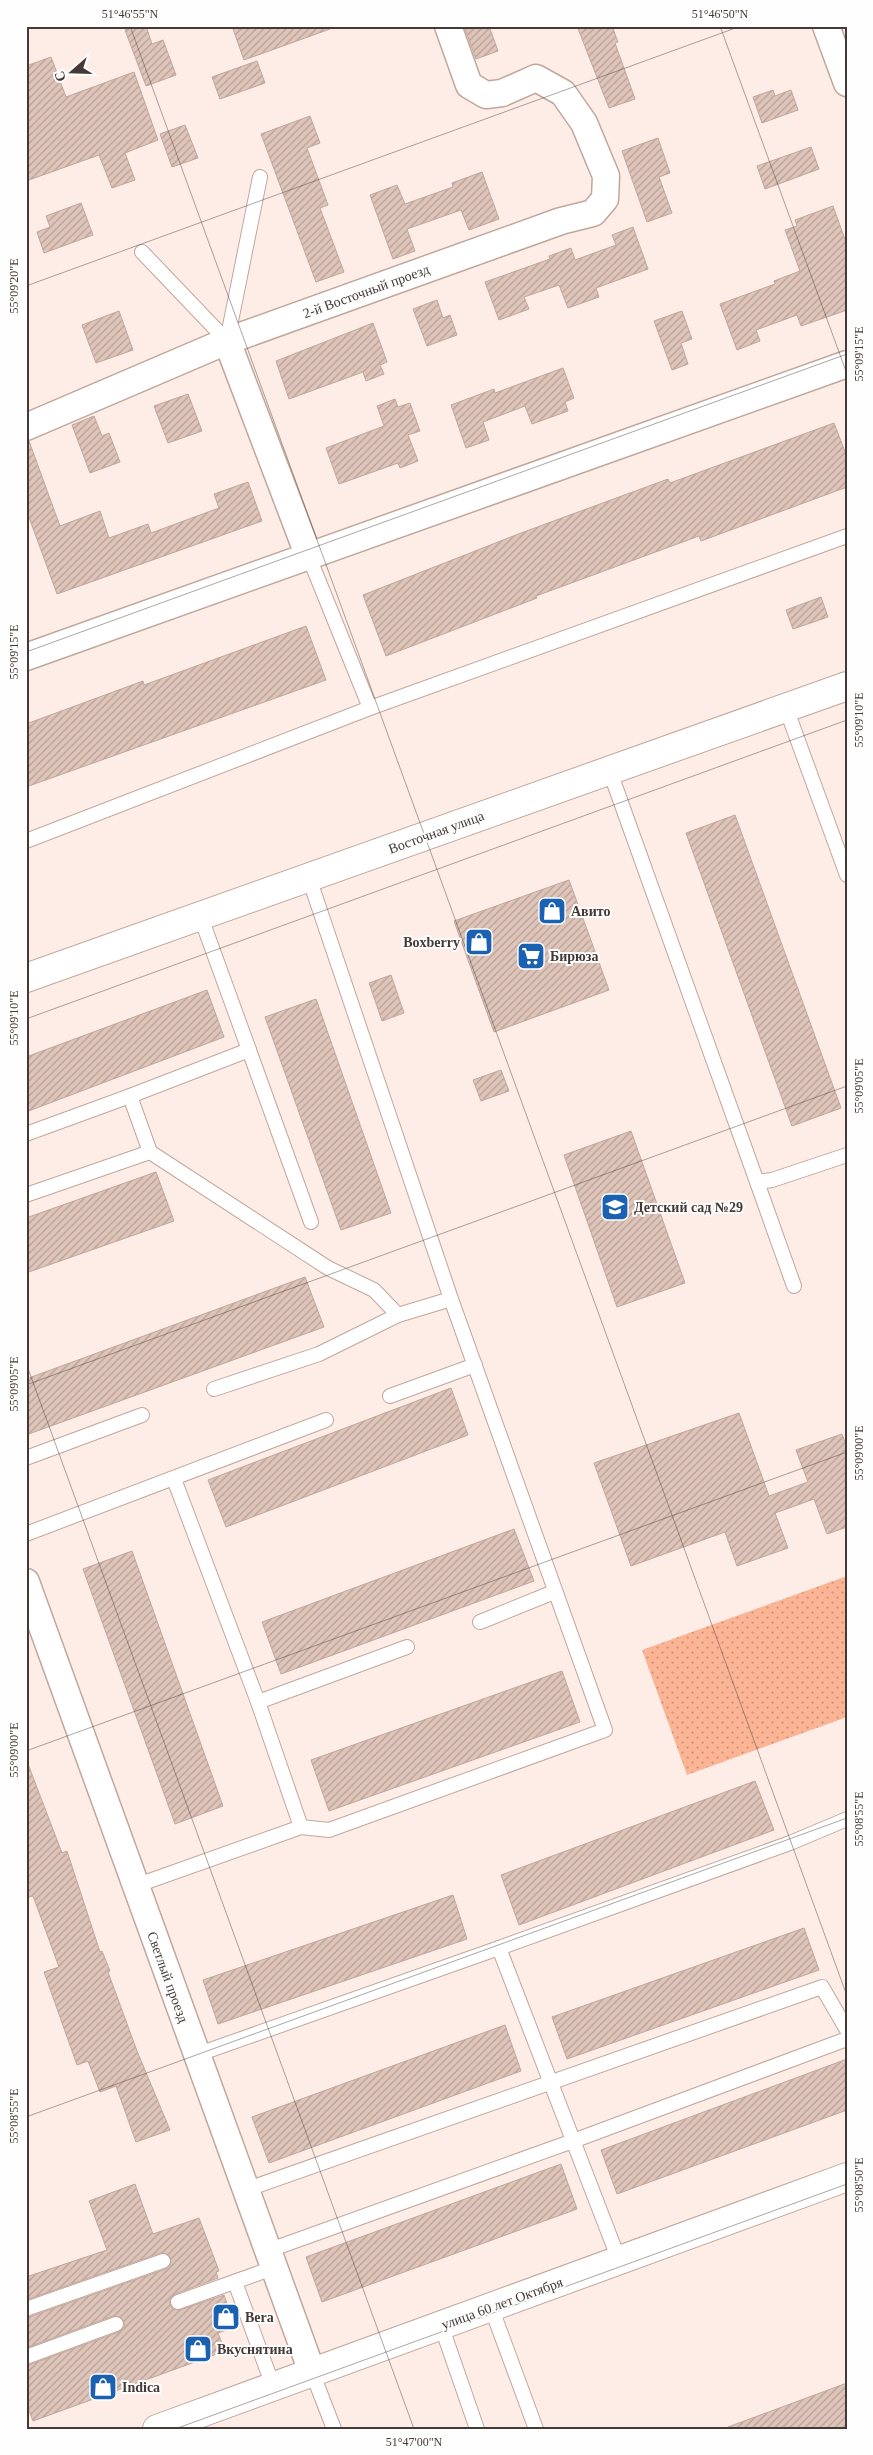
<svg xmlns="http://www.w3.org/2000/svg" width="873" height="2455" font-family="'Times New Roman',serif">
  <defs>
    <pattern id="green-dots" width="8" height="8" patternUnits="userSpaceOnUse" patternTransform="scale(1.25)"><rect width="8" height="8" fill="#fbb494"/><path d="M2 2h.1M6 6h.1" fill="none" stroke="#cd937a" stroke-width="1.8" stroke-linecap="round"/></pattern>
    <pattern id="building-hatch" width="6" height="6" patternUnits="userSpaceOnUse" patternTransform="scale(1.25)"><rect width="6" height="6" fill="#dec4b9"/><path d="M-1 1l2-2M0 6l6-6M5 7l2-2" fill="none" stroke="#b6a097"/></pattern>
  </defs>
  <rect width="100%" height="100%" fill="#feede6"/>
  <polygon fill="url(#green-dots)" points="847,1576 847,1717 687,1775 642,1650"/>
  <g fill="url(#building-hatch)" stroke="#c0a69b">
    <polygon points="137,26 146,26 152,44 163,40 176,75 146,86 125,30"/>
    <polygon points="232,26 330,26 330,29 244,60"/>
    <polygon points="464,26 489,26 498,51 476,59"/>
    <polygon points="577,26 612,26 618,42 615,43 635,99 609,108"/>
    <polygon points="51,57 66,97 134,72 158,140 125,153 135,180 112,188 99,155 26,181 26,66"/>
    <polygon points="257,61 265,83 220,99 212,77"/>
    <polygon points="773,90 775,96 791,90 798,110 762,123 753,97"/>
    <polygon points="310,116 320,143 307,148 328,205 320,208 344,272 316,282 261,134"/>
    <polygon points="185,125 198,158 172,167 160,134"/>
    <polygon points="658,138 670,173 659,177 672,213 647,222 622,151"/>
    <polygon points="811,147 819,169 765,189 757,166"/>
    <polygon points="482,172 499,219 469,230 461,210 407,229 415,251 393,259 370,195 397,185 405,204 453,187 452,183"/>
    <polygon points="81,203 93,235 44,253 37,232 50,227 46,216"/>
    <polygon points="833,206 847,245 847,310 801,326 797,315 756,330 760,341 737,350 720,304 775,284 774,281 800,271 785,230 797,226 795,220"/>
    <polygon points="633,227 648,269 596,288 599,297 568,308 559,285 524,297 529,309 499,320 485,282 550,259 549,256 571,248 575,260 616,245 612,235"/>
    <polygon points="437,300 443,318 450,315 457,335 427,346 413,309"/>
    <polygon points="119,311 133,350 96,363 82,325"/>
    <polygon points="682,311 692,339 681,343 688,364 672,370 654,321"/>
    <polygon points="373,323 387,362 380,365 384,374 366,381 363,372 289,399 276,361"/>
    <polygon points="563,368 574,398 565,402 568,411 532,424 525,406 483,422 489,440 466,448 451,405 494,389 495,393"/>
    <polygon points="188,394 202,431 168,443 154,406"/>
    <polygon points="395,399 398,407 410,403 420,431 408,435 418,461 400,468 398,463 339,484 326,448 384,426 377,406"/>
    <polygon points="94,416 102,436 109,433 120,462 90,473 72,425"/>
    <polygon points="834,423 847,457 847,487 701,541 699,536 536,596 537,598 386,656 363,595 521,533 668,479 670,483"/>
    <polygon points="29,441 60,526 100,511 109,538 148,524 151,533 219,508 214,494 248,482 262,521 57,594 26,509 26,442"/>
    <polygon points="821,597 828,617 793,629 786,610"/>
    <polygon points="306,626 326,680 26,787 26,724 143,681 144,685"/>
    <polygon points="735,815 841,1108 792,1126 686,833"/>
    <polygon points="569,880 609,990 494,1032 454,921"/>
    <polygon points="391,975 404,1013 382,1021 369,983"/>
    <polygon points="207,990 224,1037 26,1112 26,1057"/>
    <polygon points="316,999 391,1213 341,1230 265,1017"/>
    <polygon points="501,1070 509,1091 481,1101 473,1080"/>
    <polygon points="631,1131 685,1283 617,1307 564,1155"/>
    <polygon points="156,1172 174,1221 26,1273 26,1218"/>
    <polygon points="305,1277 324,1327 26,1435 26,1379"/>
    <polygon points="451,1388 468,1435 226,1527 208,1480"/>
    <polygon points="739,1413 769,1496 808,1482 796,1450 842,1434 847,1447 847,1527 827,1534 814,1499 775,1513 788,1548 737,1566 725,1532 631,1566 594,1463"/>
    <polygon points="514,1529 534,1581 281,1674 262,1622"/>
    <polygon points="132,1551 223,1806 175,1824 83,1569"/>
    <polygon points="562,1671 580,1722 329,1811 311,1760"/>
    <polygon points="26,1764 28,1764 62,1853 67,1851 100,1952 102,1951 110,1971 108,1972 137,2051 170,2130 136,2142 116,2086 100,2092 88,2061 77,2065 44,1972 59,1967 33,1896 26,1898"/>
    <polygon points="755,1781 774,1830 519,1925 501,1875"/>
    <polygon points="453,1895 467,1939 218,2024 203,1980"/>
    <polygon points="804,1928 819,1970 567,2059 552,2017"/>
    <polygon points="505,2025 521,2071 269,2163 252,2117"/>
    <polygon points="847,2059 847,2110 617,2194 601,2150"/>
    <polygon points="561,2164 577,2209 322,2302 306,2257"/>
    <polygon points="135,2184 153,2234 199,2218 219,2271 216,2272 218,2278 175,2294 170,2300 170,2304 173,2309 180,2310 224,2295 235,2327 218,2333 225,2351 33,2421 26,2403 26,2366 119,2332 125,2325 121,2317 113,2316 26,2348 26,2318 166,2269 171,2263 169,2255 160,2253 26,2300 26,2277 107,2250 89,2201"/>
    <polygon points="847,2383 847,2429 728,2429 728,2427"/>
  </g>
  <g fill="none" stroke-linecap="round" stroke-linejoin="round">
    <defs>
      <g id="service">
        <polyline points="142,252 227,341"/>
        <polyline points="227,341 260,177"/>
        <polyline points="309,557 370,708"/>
        <polyline points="786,708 847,875"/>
        <polyline points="609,769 757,1182 772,1180 847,1155"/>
        <polyline points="26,841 370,708 847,536"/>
        <polyline points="249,1050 311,1222"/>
        <polyline points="130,1096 249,1050 200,915"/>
        <polyline points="26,1134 130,1096 150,1152 328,1268 374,1290 398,1315"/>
        <polyline points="757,1182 794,1286"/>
        <polyline points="26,1195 150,1152"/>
        <polyline points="214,1389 319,1354 398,1315 451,1299"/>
        <polyline points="390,1396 475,1365"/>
        <polyline points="26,1458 142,1415"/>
        <polyline points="174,1479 258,1702 301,1827"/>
        <polyline points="26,1534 326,1420"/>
        <polyline points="480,1622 554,1592"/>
        <polyline points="258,1702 407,1647"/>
        <polyline points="135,1886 301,1827 329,1830 605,1730 451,1299 309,878"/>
        <polyline points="196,2055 499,1948"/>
        <polyline points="245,2190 822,1987 847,2030"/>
        <polyline points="267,2251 573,2141 847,2039"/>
        <polyline points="619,2260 499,1948 790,1843 847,1819"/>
        <polyline points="235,2282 273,2386"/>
        <polyline points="178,2302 273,2268"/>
        <polyline points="491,2307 536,2429"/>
        <polyline points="26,2309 163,2261"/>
        <polyline points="441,2325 477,2429"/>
        <polyline points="26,2357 116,2324"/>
        <polyline points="312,2372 334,2429"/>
      </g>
      <g id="minor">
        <polyline points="826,26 847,83"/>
        <polyline points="227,341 309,557"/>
        <polyline points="26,427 227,341 561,221 593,213 605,199 606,176 584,123 563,93 536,78 502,93 486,95 469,85 448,26"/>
        <polyline points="26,657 847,364"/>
        <polyline points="26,1582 312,2372"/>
      </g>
      <g id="secondary">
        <polyline points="26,978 847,686"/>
        <polyline points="157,2429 847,2177"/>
      </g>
    </defs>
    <use href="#service" stroke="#c0a79c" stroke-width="16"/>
    <use href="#minor" stroke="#c0a79c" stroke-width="29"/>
    <use href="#secondary" stroke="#c0a79c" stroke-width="30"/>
    <use href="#service" stroke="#fff" stroke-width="14"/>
    <use href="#minor" stroke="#fff" stroke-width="26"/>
    <use href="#secondary" stroke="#fff" stroke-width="28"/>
  </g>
  <path fill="none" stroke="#443935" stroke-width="1" stroke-opacity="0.45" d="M 130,26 L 847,1996M 720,26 L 847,374M 26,286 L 741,26M 26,652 L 847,354M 26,1019 L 847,720M 26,1363 L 414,2429M 26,1385 L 847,1086M 26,1751 L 847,1452M 26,2117 L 847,1818M 175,2429 L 847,2184"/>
  <defs>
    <symbol id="shop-square" viewBox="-11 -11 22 22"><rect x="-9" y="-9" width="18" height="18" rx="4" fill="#1b61b1" stroke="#fefefe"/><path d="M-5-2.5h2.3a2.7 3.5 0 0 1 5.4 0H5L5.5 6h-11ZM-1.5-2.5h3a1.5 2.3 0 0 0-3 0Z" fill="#fff"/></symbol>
    <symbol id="supermarket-square" viewBox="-11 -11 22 22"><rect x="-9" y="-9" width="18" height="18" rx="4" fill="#1b61b1" stroke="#fefefe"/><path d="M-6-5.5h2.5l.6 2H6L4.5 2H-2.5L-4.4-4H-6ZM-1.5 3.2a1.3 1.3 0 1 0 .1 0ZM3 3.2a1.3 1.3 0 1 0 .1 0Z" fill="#fff"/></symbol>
    <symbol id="school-square" viewBox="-11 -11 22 22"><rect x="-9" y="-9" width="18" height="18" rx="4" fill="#1b61b1" stroke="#fefefe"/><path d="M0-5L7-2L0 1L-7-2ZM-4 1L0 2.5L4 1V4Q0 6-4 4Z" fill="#fff"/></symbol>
  </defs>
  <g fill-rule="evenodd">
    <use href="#shop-square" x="536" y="895" width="32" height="32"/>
    <use href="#shop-square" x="463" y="926" width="32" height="32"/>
    <use href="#supermarket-square" x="515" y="940" width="32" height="32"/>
    <use href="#school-square" x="599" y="1191" width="32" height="32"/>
    <use href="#shop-square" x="210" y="2301" width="32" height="32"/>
    <use href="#shop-square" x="182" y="2333" width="32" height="32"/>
    <use href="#shop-square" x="87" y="2371" width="32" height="32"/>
  </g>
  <g text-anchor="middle" stroke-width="4" stroke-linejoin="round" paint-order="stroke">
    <g font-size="14" fill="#443935" stroke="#fefefe">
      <text transform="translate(366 291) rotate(-20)" y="5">2-й Восточный проезд</text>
      <text transform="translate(436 832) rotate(-20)" y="5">Восточная улица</text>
      <text transform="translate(168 1977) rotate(70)" y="5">Светлый проезд</text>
      <text transform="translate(502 2303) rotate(-20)" y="5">улица 60 лет Октября</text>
    </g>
    <g font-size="14" font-weight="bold" fill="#443935" stroke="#fefefe" text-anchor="start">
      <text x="571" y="916">Авито</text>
      <text x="460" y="947" text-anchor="end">Boxberry</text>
      <text x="550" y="961">Бирюза</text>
      <text x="634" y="1212">Детский сад №29</text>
      <text x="245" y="2322">Bera</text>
      <text x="217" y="2354">Вкуснятина</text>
      <text x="122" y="2392">Indica</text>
    </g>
  </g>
  <rect width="873" height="2455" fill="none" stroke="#fefefe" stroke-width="55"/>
  <g transform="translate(72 72) rotate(250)" stroke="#fefefe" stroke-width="4" paint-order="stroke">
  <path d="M0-4L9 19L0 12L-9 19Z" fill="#443935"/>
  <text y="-8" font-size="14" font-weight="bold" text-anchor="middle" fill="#443935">С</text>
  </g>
  <rect x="28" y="28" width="818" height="2400" fill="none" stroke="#443935" stroke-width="2"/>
  <g font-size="12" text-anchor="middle" fill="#443935">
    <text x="130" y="18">51°46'55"N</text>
    <text x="720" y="18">51°46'50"N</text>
    <text transform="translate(14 286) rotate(-90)" y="4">55°09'20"E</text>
    <text transform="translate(859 354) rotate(-90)" y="4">55°09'15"E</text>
    <text transform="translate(14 652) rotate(-90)" y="4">55°09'15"E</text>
    <text transform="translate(859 720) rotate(-90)" y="4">55°09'10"E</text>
    <text transform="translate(14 1018) rotate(-90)" y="4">55°09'10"E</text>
    <text transform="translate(859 1086) rotate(-90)" y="4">55°09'05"E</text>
    <text transform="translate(14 1384) rotate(-90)" y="4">55°09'05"E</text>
    <text transform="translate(859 1453) rotate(-90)" y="4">55°09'00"E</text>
    <text transform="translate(14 1750) rotate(-90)" y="4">55°09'00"E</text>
    <text transform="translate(859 1819) rotate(-90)" y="4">55°08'55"E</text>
    <text transform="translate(14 2116) rotate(-90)" y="4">55°08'55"E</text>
    <text transform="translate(859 2185) rotate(-90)" y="4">55°08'50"E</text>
    <text x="414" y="2446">51°47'00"N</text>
  </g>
</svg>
